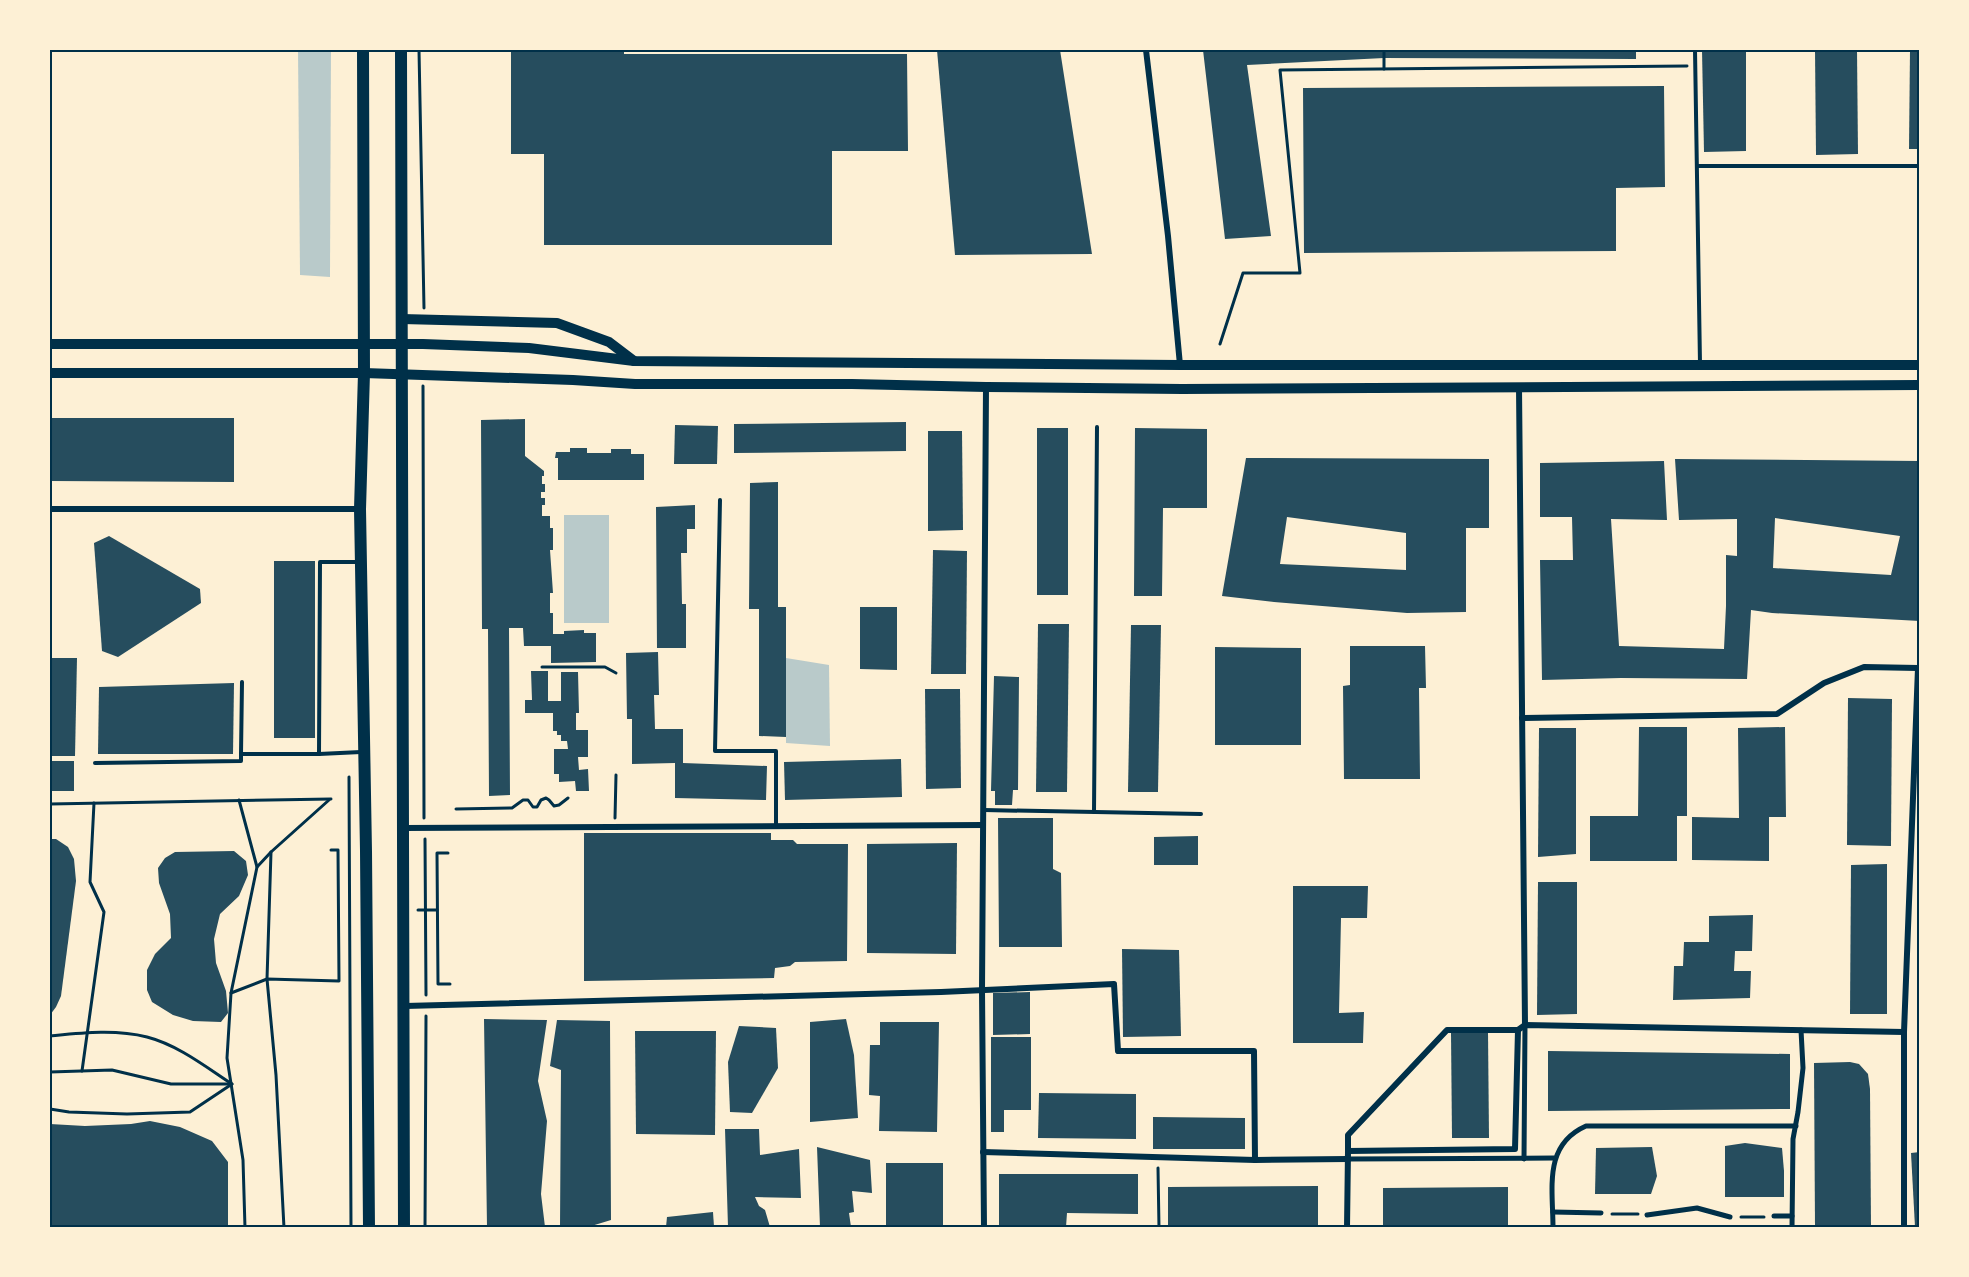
<svg xmlns="http://www.w3.org/2000/svg" width="1969" height="1277" font-family="Barlow,sans-serif">
  <rect width="100%" height="100%" fill="#fdf0d5"/>
  <g fill="#b9caca">
    <polygon points="298,50 331,50 330,277 300,275"/>
    <rect x="564" y="515" width="45" height="108"/>
    <polygon points="786,658 829,665 830,746 786,743"/>
  </g>
  <g fill="#264d5e" fill-rule="evenodd">
    <polygon points="511,50 624,50 624,54 907,54 908,151 832,151 832,245 544,245 544,154 511,154"/>
    <polygon points="937,50 1060,50 1092,254 955,255"/>
    <polygon points="1203,50 1636,50 1636,59 1384,58 1247,65 1271,236 1225,239"/>
    <polygon points="1702,50 1746,50 1746,151 1704,152"/>
    <polygon points="1815,50 1857,50 1858,154 1816,155"/>
    <polygon points="1910,50 1920,50 1920,149 1909,149"/>
    <polygon points="1664,86 1665,187 1616,188 1616,251 1304,253 1303,88"/>
    <polygon points="50,418 234,418 234,482 50,481"/>
    <polygon points="525,419 525,456 544,471 544,476 542,476 542,484 545,484 545,492 541,492 541,498 545,498 545,505 542,505 542,516 550,516 550,528 553,528 553,550 550,550 553,593 550,593 550,613 553,613 553,634 564,634 564,631 584,630 584,633 596,633 596,662 551,663 551,646 524,646 523,628 509,628 510,795 489,796 488,629 482,629 481,420"/>
    <polygon points="906,422 906,451 734,453 734,424"/>
    <polygon points="675,425 718,426 717,464 674,464"/>
    <rect x="1037" y="428" width="31" height="167"/>
    <polygon points="1135,428 1207,429 1207,508 1163,508 1162,596 1134,596"/>
    <polygon points="928,431 962,431 963,530 928,531"/>
    <polygon points="570,448 587,448 587,453 611,453 611,449 631,449 631,454 644,454 644,480 558,480 558,458 555,458 556,452 570,452"/>
    <path d="M 1246,458 L 1489,459 L 1489,528 L 1466,528 L 1466,612 L 1407,613 L 1274,602 L 1222,596 ZM 1287,517 L 1406,533 L 1406,570 L 1280,564 Z"/>
    <path d="M 1675,459 L 1920,461 L 1920,621 L 1772,613 L 1751,610 L 1747,679 L 1621,678 L 1542,680 L 1540,560 L 1573,560 L 1572,517 L 1540,517 L 1540,463 L 1664,461 L 1667,520 L 1611,519 L 1619,646 L 1724,649 L 1726,606 L 1726,555 L 1737,556 L 1737,519 L 1679,520 ZM 1775,518 L 1900,536 L 1891,575 L 1773,568 Z"/>
    <polygon points="778,482 778,607 786,607 786,737 759,736 759,609 749,609 750,483"/>
    <polygon points="695,505 695,529 687,529 687,553 681,553 682,604 686,604 686,648 657,648 656,507"/>
    <polygon points="109,536 200,589 201,603 118,657 102,651 94,543"/>
    <polygon points="933,550 967,551 966,674 931,674"/>
    <rect x="274" y="561" width="41" height="177"/>
    <polygon points="860,607 897,607 897,670 860,669"/>
    <polygon points="1038,624 1069,624 1067,792 1036,792"/>
    <polygon points="1131,625 1161,625 1158,792 1128,792"/>
    <polygon points="1350,646 1425,646 1426,688 1419,688 1420,779 1344,779 1343,686 1350,685"/>
    <polygon points="1215,647 1301,648 1301,745 1215,745"/>
    <polygon points="658,652 659,695 654,695 655,729 683,729 683,763 767,766 766,800 675,798 675,763 632,764 632,719 627,719 626,653"/>
    <polygon points="50,658 77,658 75,756 50,756"/>
    <polygon points="531,671 548,671 548,701 561,701 561,672 578,672 579,713 576,713 576,730 588,730 588,757 578,757 579,770 588,769 589,791 576,791 575,781 559,782 559,774 554,774 554,749 568,749 567,741 561,741 561,735 557,735 557,731 553,731 553,713 525,713 525,700 532,700"/>
    <polygon points="994,676 1019,677 1018,790 1013,790 1012,805 995,805 995,791 991,791"/>
    <polygon points="234,683 233,754 98,754 99,687"/>
    <polygon points="925,689 960,689 961,788 926,789"/>
    <polygon points="1848,698 1892,699 1891,846 1847,845"/>
    <polygon points="1639,727 1687,727 1687,816 1677,816 1677,861 1590,861 1590,816 1638,816"/>
    <polygon points="1785,727 1786,817 1769,817 1769,861 1692,860 1692,817 1739,818 1738,728"/>
    <polygon points="1539,728 1576,728 1576,854 1538,857"/>
    <polygon points="901,759 902,797 785,800 784,762"/>
    <rect x="50" y="761" width="24" height="30"/>
    <polygon points="998,818 1053,818 1053,869 1061,873 1062,947 999,947"/>
    <polygon points="584,833 771,833 771,840 793,840 797,844 848,844 847,961 795,962 790,966 775,968 774,978 584,981"/>
    <polygon points="1198,836 1198,865 1154,865 1154,837"/>
    <polygon points="50,839 56,839 68,847 74,859 76,881 61,996 56,1007 50,1015"/>
    <polygon points="957,843 956,954 867,953 867,844"/>
    <polygon points="234,851 246,861 248,875 239,896 220,914 214,939 216,963 226,991 228,1013 221,1022 193,1021 173,1015 152,1002 147,990 147,970 155,954 171,938 170,914 159,883 158,868 165,858 175,852"/>
    <polygon points="1887,864 1887,1014 1850,1014 1851,865"/>
    <polygon points="1538,882 1577,882 1577,1014 1537,1015"/>
    <polygon points="1293,886 1368,886 1367,918 1341,918 1339,1013 1364,1012 1363,1043 1293,1043"/>
    <polygon points="1753,915 1752,951 1735,951 1734,971 1751,971 1750,998 1673,1000 1674,966 1683,966 1684,942 1709,942 1709,916"/>
    <polygon points="1122,949 1179,950 1181,1036 1123,1037"/>
    <polygon points="1030,992 1030,1034 993,1035 993,993"/>
    <polygon points="484,1019 547,1020 538,1081 547,1121 541,1194 545,1227 487,1227"/>
    <polygon points="846,1019 854,1055 858,1118 810,1122 810,1022"/>
    <polygon points="557,1020 610,1021 611,1220 588,1227 560,1227 561,1070 550,1066"/>
    <polygon points="880,1022 939,1022 937,1132 879,1131 880,1096 869,1095 870,1045 880,1045"/>
    <polygon points="739,1026 776,1028 778,1068 752,1113 730,1112 728,1062"/>
    <polygon points="635,1031 716,1031 715,1135 636,1134"/>
    <polygon points="1488,1032 1489,1138 1452,1138 1451,1033"/>
    <polygon points="991,1037 1031,1037 1031,1110 1004,1110 1004,1132 991,1132"/>
    <polygon points="1548,1051 1790,1054 1790,1109 1548,1111"/>
    <polygon points="1850,1062 1859,1064 1868,1074 1870,1089 1871,1227 1815,1227 1814,1063"/>
    <polygon points="1039,1093 1136,1094 1136,1139 1038,1138"/>
    <polygon points="1153,1117 1245,1118 1245,1149 1153,1149"/>
    <polygon points="150,1121 180,1127 212,1141 228,1162 228,1227 50,1227 50,1124 85,1126 131,1124"/>
    <polygon points="725,1129 759,1129 760,1155 799,1149 801,1198 755,1197 759,1206 765,1210 770,1227 728,1227"/>
    <polygon points="1745,1143 1782,1148 1784,1171 1784,1197 1725,1197 1725,1146"/>
    <polygon points="817,1147 870,1160 872,1193 852,1191 854,1212 849,1213 851,1227 820,1227"/>
    <polygon points="1652,1147 1657,1176 1651,1194 1595,1194 1596,1148"/>
    <polygon points="1920,1152 1920,1227 1915,1227 1911,1153"/>
    <rect x="886" y="1163" width="57" height="64"/>
    <polygon points="999,1174 1138,1174 1138,1214 1067,1213 1066,1227 999,1227"/>
    <polygon points="1318,1186 1318,1227 1168,1227 1168,1187"/>
    <polygon points="1508,1187 1508,1227 1383,1227 1383,1188"/>
    <polygon points="713,1212 714,1227 666,1227 667,1217"/>
  </g>
  <g fill="none" stroke-linecap="round" stroke-linejoin="round">
    <g stroke="#003049" stroke-width="3">
      <polyline points="419,50 424,308"/>
      <polyline points="1384,50 1384,69"/>
      <polyline points="1220,344 1243,273 1300,273 1280,70 1687,66"/>
      <polyline points="423,386 424,818"/>
      <polyline points="542,667 605,667 616,673"/>
      <polyline points="349,777 351,1228"/>
      <polyline points="239,800 257,867 231,993 227,1058 243,1160 245,1228"/>
      <polyline points="50,804 331,799"/>
      <polyline points="456,809 512,808 523,800 528,800 533,807 537,807 541,800 546,798 549,800 554,806 559,805 568,798"/>
      <polyline points="615,818 616,775"/>
      <polyline points="425,839 426,995"/>
      <polyline points="271,852 267,979 276,1075 284,1228"/>
      <polyline points="448,853 437,853 438,984 450,984"/>
      <polyline points="257,867 271,852 329,800"/>
      <polyline points="418,910 437,910"/>
      <polyline points="231,993 267,979 339,981 338,850 331,850"/>
      <path d="M 50,1036 C 81,1033 115,1029 147,1037 C 178,1045 206,1067 232,1084"/>
      <polyline points="82,1071 104,912 90,882 94,803"/>
      <polyline points="50,1072 112,1070 171,1084 231,1084"/>
      <polyline points="50,1109 69,1112 127,1114 190,1112 232,1084"/>
      <polyline points="1158,1168 1159,1228"/>
      <polyline points="1612,1214 1638,1214"/>
      <polyline points="1741,1217 1764,1217"/>
      <polyline points="425,1228 426,1016"/>
    </g>
    <g stroke="#003049" stroke-width="4">
      <polyline points="1695,50 1700,364"/>
      <polyline points="1697,166 1920,166"/>
      <polyline points="720,500 715,751 776,751 776,825"/>
      <polyline points="357,562 320,562 319,754 361,752"/>
      <polyline points="242,682 241,754 319,754"/>
      <polyline points="95,763 241,761 241,754"/>
      <polyline points="984,810 1201,814"/>
      <polyline points="1094,812 1097,427"/>
    </g>
    <g stroke="#003049" stroke-width="5">
      <polyline points="1348,1159 1554,1158"/>
      <polyline points="1524,1159 1525,1025"/>
      <polyline points="1553,1212 1601,1213"/>
      <polyline points="1647,1215 1697,1208 1730,1217"/>
      <polyline points="1774,1216 1792,1216"/>
      <path d="M 1553,1228 C 1553,1188 1543,1145 1586,1126 L 1796,1126"/>
      <polyline points="1792,1228 1793,1139 1798,1112 1803,1068 1801,1030"/>
    </g>
    <g stroke="#003049" stroke-width="6">
      <polyline points="1146,50 1168,236 1180,365"/>
      <polyline points="1519,387 1525,1025"/>
      <polyline points="50,509 360,509"/>
      <polyline points="1522,718 1777,714 1824,683 1864,667 1918,668"/>
      <polyline points="404,828 983,825"/>
      <polyline points="405,1006 941,992 1114,984 1118,1051 1254,1051 1255,1160"/>
      <polyline points="1348,1151 1348,1135 1447,1030 1518,1030"/>
      <polyline points="983,1152 1255,1160 1348,1159"/>
      <polyline points="984,1228 982,990 986,387"/>
      <polyline points="1347,1228 1348,1151 1515,1149 1518,1030 1525,1025 1904,1032"/>
      <polyline points="1904,1228 1904,1032 1918,668 1920,668"/>
    </g>
    <g stroke="#003049" stroke-width="10">
      <polyline points="402,319 557,323 609,342 634,361"/>
      <polyline points="50,344 423,344 529,348 634,361 1180,365 1920,365"/>
      <polyline points="50,373 364,373 573,380 635,384 852,384 986,387 1182,389 1920,385"/>
    </g>
    <g stroke="#003049" stroke-width="12">
      <polyline points="363,50 364,373 360,509 366,851 369,1228"/>
      <polyline points="401,50 404,1228"/>
    </g>
  </g>
  <rect width="1969" height="1277" fill="none" stroke="#fdf0d5" stroke-width="102"/>
  <rect x="51" y="51" width="1867" height="1175" fill="none" stroke="#003049" stroke-width="2"/>
</svg>
